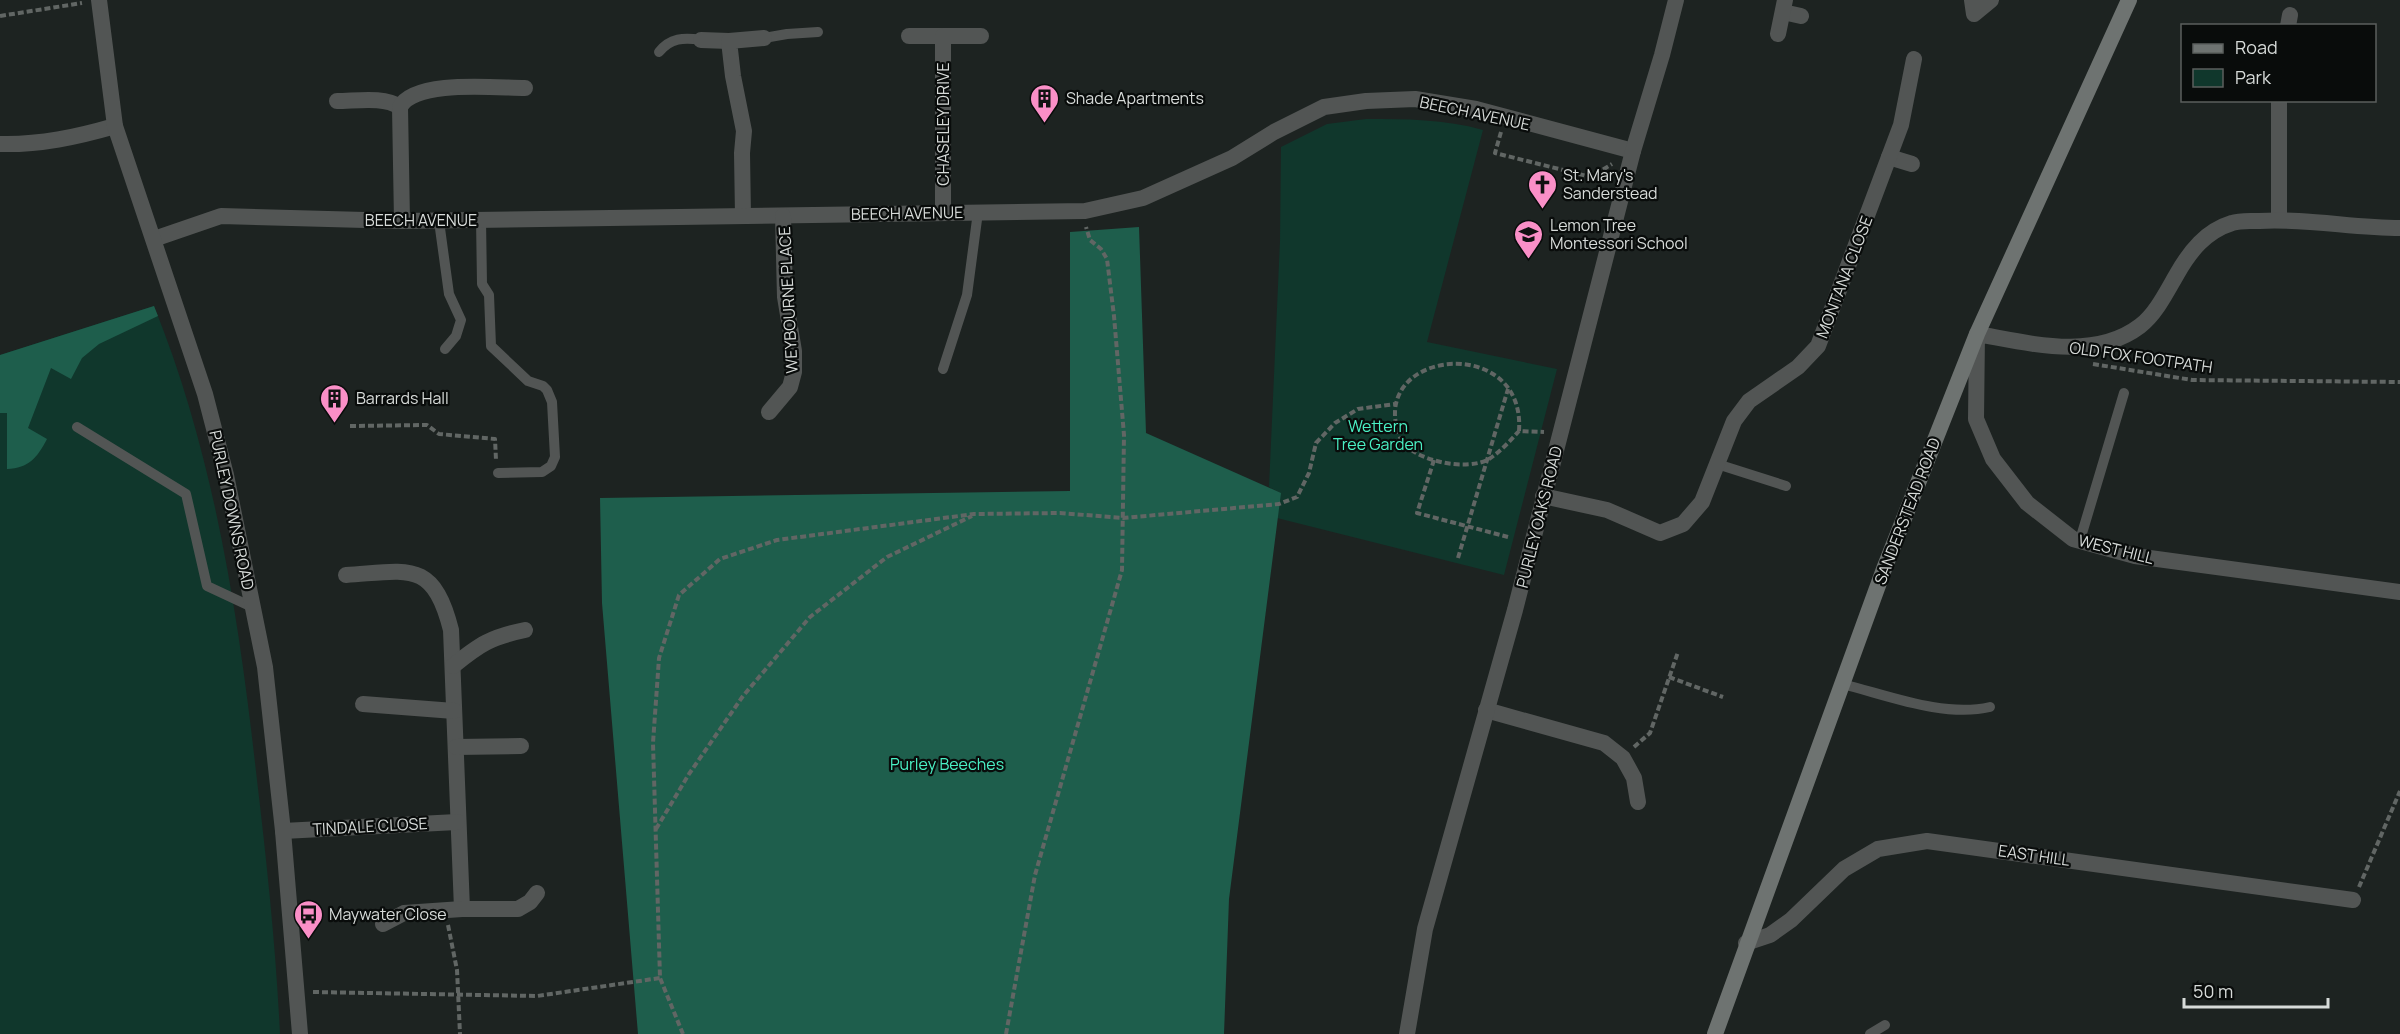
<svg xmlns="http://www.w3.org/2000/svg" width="2400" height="1034" font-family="Manrope,sans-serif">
  <rect width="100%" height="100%" fill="#1d2321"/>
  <g fill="#10372c">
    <path d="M 1366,119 C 1405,119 1445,119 1483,130 L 1427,342 L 1557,369 L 1504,575 L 1277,518 L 1280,493 L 1269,487 L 1280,241 L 1281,147 L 1327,124 Z"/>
    <path d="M 154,306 C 215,457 239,619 257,780 C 267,864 276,949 280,1034 L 0,1034 L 0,355 Z"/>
  </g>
  <g fill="#1e5e4c">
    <polygon points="1139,227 1146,433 1281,493 1229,899 1224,1034 638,1034 602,603 600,498 1070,491 1070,232"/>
    <path d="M 154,306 L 158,316 L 99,344 L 82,358 L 71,379 L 51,368 L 28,428 L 47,439 C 37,458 29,468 7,469 L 7,413 L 0,413 L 0,355 Z"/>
  </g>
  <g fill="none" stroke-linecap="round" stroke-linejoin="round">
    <g stroke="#616664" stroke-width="4" stroke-dasharray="6 3" stroke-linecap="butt">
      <polyline points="0,16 82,3"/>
      <polyline points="1501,132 1495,153 1591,177 1612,164"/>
      <polyline points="2093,364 2192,380 2400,382"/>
      <polyline points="350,426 427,425 439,434 495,439 496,460"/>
      <path d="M 1519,431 C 1526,333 1368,349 1399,435 C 1408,461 1467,472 1489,459 C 1500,452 1510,441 1519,431 L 1544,432"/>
      <polyline points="1434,460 1417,513 1508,537"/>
      <polyline points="1458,558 1508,389"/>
      <polyline points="1669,677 1723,697"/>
      <polyline points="1634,747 1650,733 1678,652"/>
      <polyline points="656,829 689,774 743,696 810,617 887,557 972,516"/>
      <polyline points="2359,887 2400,791"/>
      <polyline points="448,925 457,970 460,1034"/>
      <polyline points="313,992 537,996 660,978"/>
      <polyline points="683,1034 660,978 653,743 659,658 679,595 720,559 777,540 974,514 1060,513 1123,518 1279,504 1297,497 1309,473 1316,443 1335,423 1358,409 1395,404"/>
      <polyline points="1006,1034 1035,875 1122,570 1124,435 1114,316 1107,259 1101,249 1090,240 1086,227"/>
    </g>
    <g stroke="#525554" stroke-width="10">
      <polyline points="764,38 787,34 818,32"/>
      <path d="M 659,52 C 670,38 684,37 701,40"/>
      <polyline points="481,219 482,284 489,295 491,346 528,381 543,386 547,390 552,402 555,457 551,466 542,472 498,473"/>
      <polyline points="439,221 449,294 461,320 456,336 445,349"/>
      <polyline points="943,369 967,295 978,212"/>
      <polyline points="77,427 186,494 207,586 252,607"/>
      <polyline points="1717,464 1786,486"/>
      <polyline points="2080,540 2124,393"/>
      <path d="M 1842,684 C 1887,695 1944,718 1990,707"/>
      <polyline points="1870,1034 1885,1025"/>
    </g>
    <g stroke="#525554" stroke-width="16">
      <polyline points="1972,0 1974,14 1991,0"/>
      <polyline points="1783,12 1801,16"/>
      <polyline points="2288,26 2290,15"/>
      <polyline points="1778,34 1785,0"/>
      <polyline points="909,36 943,36"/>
      <polyline points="701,40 729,41"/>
      <polyline points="2279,100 2279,219"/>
      <path d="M 337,101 C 356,101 384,96 400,107"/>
      <path d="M 0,144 C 40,145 77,137 115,126"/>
      <polyline points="1889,157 1912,164"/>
      <polyline points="943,213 943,36 981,36"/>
      <polyline points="743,216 742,153 744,131 733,76 729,41 764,38"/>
      <path d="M 402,221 L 400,107 C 415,79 496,88 525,88"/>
      <path d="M 2400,228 C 2353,228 2306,218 2259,221 C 2251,221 2240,220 2232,223 C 2206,231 2190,251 2177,274 C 2167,291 2156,314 2140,326 C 2094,361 2029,343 1977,334 L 1976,419 L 1993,459 L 2027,503 L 2073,539 L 2135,556 L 2400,592"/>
      <polyline points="154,239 221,216 402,221 1085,211 1143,198 1232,158 1274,132 1324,107 1366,101 1415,99 1476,109 1633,151"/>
      <polyline points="769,412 790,387 794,372 794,351 785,297 783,216"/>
      <polyline points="1543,496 1607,510 1660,533 1683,524 1702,502 1734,421 1749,401 1798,367 1818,346 1901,125 1914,59"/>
      <path d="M 346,575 C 408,571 433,559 451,630 L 462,909"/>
      <path d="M 453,666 C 480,644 491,637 525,630"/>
      <polyline points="363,704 454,711"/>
      <polyline points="1486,710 1604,743 1623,758 1634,778 1638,802"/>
      <polyline points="456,747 521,746"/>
      <polyline points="283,831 457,822"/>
      <polyline points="383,924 404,913 462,909 518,909 530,902 537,893"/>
      <polyline points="1746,943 1770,935 1791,920 1844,869 1878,849 1927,841 2353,900"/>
      <polyline points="1407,1034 1425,929 1515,610 1633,151 1662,55 1676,0"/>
    </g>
    <polyline stroke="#525554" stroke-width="16" points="99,0 115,126 205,394 226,475 265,667 283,831 300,1034"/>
    <polyline stroke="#6e7371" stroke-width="16" points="1715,1034 1884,569 1977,334 2129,0"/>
  </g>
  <defs>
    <symbol id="building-pin" viewBox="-11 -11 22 30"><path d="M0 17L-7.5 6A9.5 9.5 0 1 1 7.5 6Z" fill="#fa8fc7" stroke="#090c0b"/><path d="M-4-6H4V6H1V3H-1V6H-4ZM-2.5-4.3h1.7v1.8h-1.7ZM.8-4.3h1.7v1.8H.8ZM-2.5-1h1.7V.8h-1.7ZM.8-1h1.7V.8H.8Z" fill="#111"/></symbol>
    <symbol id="church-pin" viewBox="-11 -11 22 30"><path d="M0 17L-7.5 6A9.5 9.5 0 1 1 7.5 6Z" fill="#fa8fc7" stroke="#090c0b"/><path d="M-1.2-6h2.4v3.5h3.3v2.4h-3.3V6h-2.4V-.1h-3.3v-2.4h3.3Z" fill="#111"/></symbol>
    <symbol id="school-pin" viewBox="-11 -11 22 30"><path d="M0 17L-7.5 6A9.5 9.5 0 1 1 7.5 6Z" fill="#fa8fc7" stroke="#090c0b"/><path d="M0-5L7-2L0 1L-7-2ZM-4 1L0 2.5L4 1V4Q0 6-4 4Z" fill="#111"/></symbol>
    <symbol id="bus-pin" viewBox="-11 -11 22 30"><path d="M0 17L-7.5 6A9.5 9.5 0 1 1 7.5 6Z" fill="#fa8fc7" stroke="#090c0b"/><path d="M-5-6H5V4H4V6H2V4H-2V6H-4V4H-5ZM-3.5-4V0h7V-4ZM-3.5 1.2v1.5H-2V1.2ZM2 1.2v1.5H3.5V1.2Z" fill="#111"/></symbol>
  </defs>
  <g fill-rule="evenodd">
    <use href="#building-pin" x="1028" y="82" width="33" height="45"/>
    <use href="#church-pin" x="1526" y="168" width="33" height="45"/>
    <use href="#school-pin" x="1512" y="218" width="33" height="45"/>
    <use href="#building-pin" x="318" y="382" width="33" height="45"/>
    <use href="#bus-pin" x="292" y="898" width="33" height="45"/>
  </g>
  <g text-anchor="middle" stroke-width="4.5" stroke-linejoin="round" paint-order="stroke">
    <g font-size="16" fill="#d7dbd9" stroke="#090c0b" text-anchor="start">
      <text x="1066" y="104">Shade Apartments</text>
      <text x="1563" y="181">St. Mary's<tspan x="1563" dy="18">Sanderstead</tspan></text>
      <text x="1550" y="231">Lemon Tree<tspan x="1550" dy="18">Montessori School</tspan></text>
      <text x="356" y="404">Barrards Hall</text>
      <text x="329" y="920">Maywater Close</text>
    </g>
    <g font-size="16" fill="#d7dbd9" stroke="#090c0b">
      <text transform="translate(1475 113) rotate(12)" y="6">BEECH AVENUE</text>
      <text transform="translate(943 124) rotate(-90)" y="6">CHASELEY DRIVE</text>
      <text transform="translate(907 213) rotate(-1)" y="6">BEECH AVENUE</text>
      <text x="421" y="226">BEECH AVENUE</text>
      <text transform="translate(1844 277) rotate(-69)" y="6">MONTANA CLOSE</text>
      <text transform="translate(788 300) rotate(-93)" y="6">WEYBOURNE PLACE</text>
      <text transform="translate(2141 357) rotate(8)" y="6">OLD FOX FOOTPATH</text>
      <text transform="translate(232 510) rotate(78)" y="6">PURLEY DOWNS ROAD</text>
      <text transform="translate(1907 511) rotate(-69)" y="6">SANDERSTEAD ROAD</text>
      <text transform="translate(1539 517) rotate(-76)" y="6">PURLEY OAKS ROAD</text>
      <text transform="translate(2116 549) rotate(14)" y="6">WEST HILL</text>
      <text transform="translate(370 826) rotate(-3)" y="6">TINDALE CLOSE</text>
      <text transform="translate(2034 855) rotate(8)" y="6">EAST HILL</text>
    </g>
    <g font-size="16" fill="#4af1c5" stroke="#090c0b">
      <text x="1378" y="432">Wettern<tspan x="1378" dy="18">Tree Garden</tspan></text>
      <text x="947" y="770">Purley Beeches</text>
    </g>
  </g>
  <rect x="2181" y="24" width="195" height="78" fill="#090c0b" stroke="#5b5f5d" stroke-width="1.5"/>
  <rect x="2193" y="44" width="30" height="9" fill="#6e7371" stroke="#5b5f5d" stroke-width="1.5"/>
  <text x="2235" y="54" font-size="18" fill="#d7dbd9">Road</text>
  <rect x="2193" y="69" width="30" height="18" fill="#10372c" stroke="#5b5f5d" stroke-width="1.5"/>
  <text x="2235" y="84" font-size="18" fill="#d7dbd9">Park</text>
  <path d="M2184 998v9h144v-9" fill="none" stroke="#d7dbd9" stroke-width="3"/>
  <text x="2193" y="998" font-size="18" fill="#d7dbd9" stroke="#090c0b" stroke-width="4.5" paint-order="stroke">50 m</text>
</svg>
